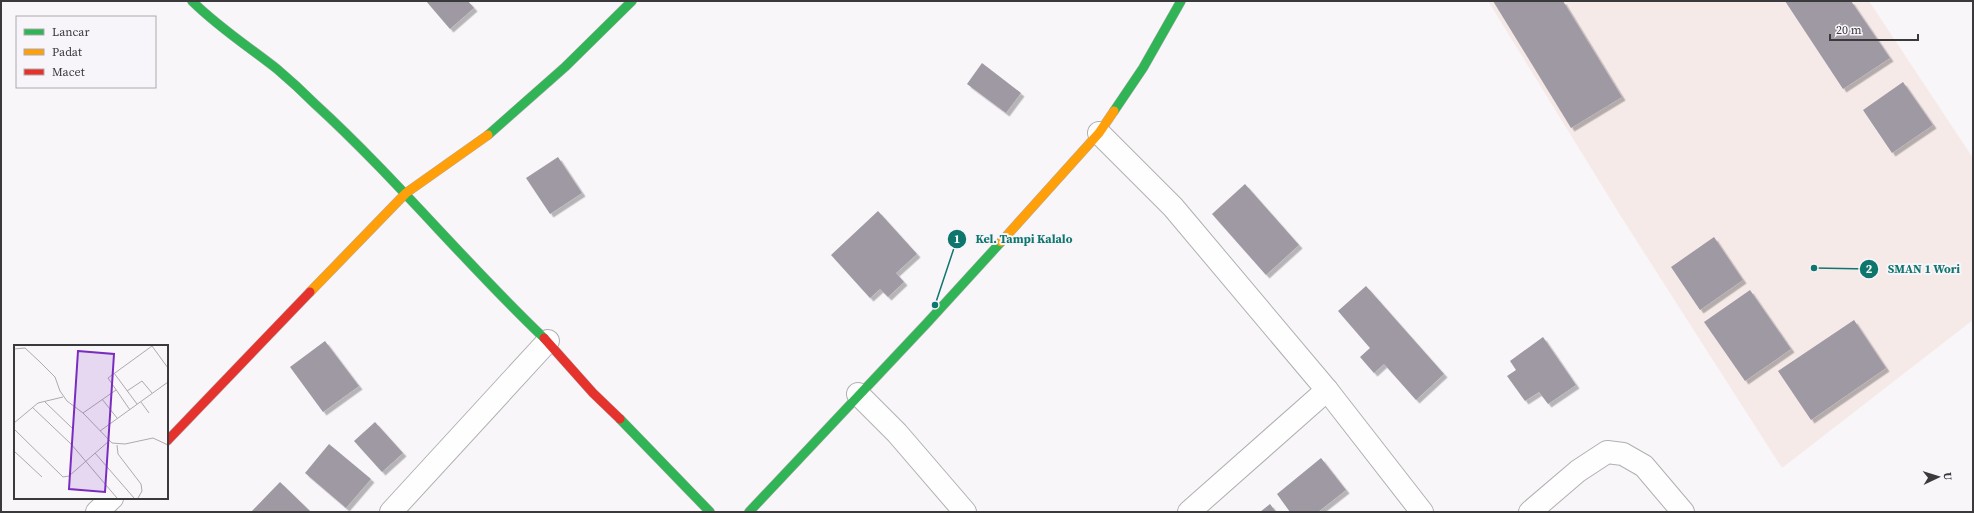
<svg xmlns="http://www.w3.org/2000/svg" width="1974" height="513" font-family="'Source Serif 4',serif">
  <defs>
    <filter id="shadow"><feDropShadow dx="3.5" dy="3.5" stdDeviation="0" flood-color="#0004"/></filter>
  </defs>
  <rect width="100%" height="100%" fill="#f8f6f9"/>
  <polygon fill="#f6eae9" points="1488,1 1869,1 1973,158 1973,320 1782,468 1620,215"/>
  <g fill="#9f99a3" filter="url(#shadow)">
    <polygon points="426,1 468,1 474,8 450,29"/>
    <polygon points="1493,1 1563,1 1622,97 1571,128"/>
    <polygon points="1785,1 1851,1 1890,58 1843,89"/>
    <polygon points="982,63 1021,93 1006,113 967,84"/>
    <polygon points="1903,82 1933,125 1892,153 1863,110"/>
    <polygon points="558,157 582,193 550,214 526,178"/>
    <polygon points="1245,184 1299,245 1266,275 1212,214"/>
    <polygon points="878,211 917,254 896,273 904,282 888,297 880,289 870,298 831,255"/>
    <polygon points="1714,237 1743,280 1700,310 1671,267"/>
    <polygon points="1366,286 1444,374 1416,400 1384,364 1374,373 1360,357 1370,348 1338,311"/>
    <polygon points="1750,290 1791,349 1745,381 1704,322"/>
    <polygon points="1854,320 1886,368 1811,420 1778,371"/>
    <polygon points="1543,337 1576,385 1548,404 1539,392 1525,401 1507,376 1516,370 1510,361"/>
    <polygon points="325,341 359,386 323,412 290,367"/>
    <polygon points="375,422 403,453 382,472 354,441"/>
    <polygon points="329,444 371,479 346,508 305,473"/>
    <polygon points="1321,458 1346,490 1318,512 1290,512 1277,494"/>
    <polygon points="280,482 311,512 251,512"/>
    <polygon points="1270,504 1276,512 1260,512"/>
  </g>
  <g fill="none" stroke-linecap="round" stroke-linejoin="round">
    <defs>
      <g id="street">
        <polyline points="1099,133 1173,207 1327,390 1422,512"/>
        <polyline points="858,394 897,433 965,512"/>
        <polyline points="97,512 112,498"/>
        <polyline points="391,512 548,341"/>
        <polyline points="1189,512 1327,390"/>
        <polyline points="1530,512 1578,471 1607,452 1623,454 1644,466 1683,512"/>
      </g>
      <g id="fast">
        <path d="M 192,1 C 218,27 249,47 277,69 C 290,80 303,92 315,104 C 396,178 465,263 544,338"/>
        <polyline points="1114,111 1143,68 1181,1"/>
        <polyline points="488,135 565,67 632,1"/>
        <polyline points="620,419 710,512"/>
        <polyline points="749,512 927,323 1001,242"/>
      </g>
      <g id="slow">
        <polyline points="1001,242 1099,133 1114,111"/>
        <polyline points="310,292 406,193 488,135"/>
      </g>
      <g id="jam">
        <polyline points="544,338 593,393 620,419"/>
        <polyline points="167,441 310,292"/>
      </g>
    </defs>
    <use href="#street" stroke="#b0b0b2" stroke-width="24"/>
    <use href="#fast" stroke="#b0b0b2" stroke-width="10"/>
    <use href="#slow" stroke="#b0b0b2" stroke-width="10"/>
    <use href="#jam" stroke="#b0b0b2" stroke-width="10"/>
    <use href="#street" stroke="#fefefe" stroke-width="22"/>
    <use href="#fast" stroke="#30b455" stroke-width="9"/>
    <use href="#slow" stroke="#ff9f0a" stroke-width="9"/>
    <use href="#jam" stroke="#e5322d" stroke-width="9"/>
  </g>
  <g transform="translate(14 345)">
    <rect width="154" height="154" fill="#f8f6f9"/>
    <path fill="none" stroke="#acaaad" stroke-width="1" d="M 138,1 L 154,23M 0,4 L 11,3 L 26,17 L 41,32 L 46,46 L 53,56 L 69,68 L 98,98 L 111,99 L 139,93 L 154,100M 100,28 L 123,59M 113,46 L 128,36 L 138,48M 88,54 L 103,73M 31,57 L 58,83M 127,57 L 135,68M 18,62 L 57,99 L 103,153M 116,65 L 94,33 L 138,1M 69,68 L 102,45M 0,78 L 24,58 L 49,52M 0,84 L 49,132 L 55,131 L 95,96M 86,86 L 154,37M 103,100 L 104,109 L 127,139 L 128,146 L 124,153M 0,106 L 28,132M 81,108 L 120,153"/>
    <path fill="#7b2cbf" fill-opacity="0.15" stroke="#7b2cbf" stroke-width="2" d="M 64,6 L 100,9 L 91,147 L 55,144 Z"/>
    <rect width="154" height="154" fill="none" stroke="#3a393b" stroke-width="2"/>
  </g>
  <path fill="none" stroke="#0f766e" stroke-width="1.5" d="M935 305L957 239M1814 268L1869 269"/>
  <g fill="#0f766e" stroke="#f8f5fa" stroke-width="1.5">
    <circle cx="935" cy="305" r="4"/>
    <circle cx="1814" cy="268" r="4"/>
    <circle cx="957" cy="239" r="10"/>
    <circle cx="1869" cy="269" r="10"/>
  </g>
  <g font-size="12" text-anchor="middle" font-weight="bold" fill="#fff">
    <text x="957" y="243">1</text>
    <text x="1869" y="273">2</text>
  </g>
  <g font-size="12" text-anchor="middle" font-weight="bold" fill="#0f766e" stroke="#f8f5fa" stroke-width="4" stroke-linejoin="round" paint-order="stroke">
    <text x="1024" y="243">Kel. Tampi Kalalo</text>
    <text x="1924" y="273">SMAN 1 Wori</text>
  </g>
  <rect width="1974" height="513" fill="none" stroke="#3a393b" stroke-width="4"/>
  <rect x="16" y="16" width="140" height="72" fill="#f8f5fa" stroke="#acaaae"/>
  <rect x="24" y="29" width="20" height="6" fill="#30b455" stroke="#acaaae"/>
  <text x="52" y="36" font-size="12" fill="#3a393b">Lancar</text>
  <rect x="24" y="49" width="20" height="6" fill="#ff9f0a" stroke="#acaaae"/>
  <text x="52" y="56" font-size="12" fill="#3a393b">Padat</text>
  <rect x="24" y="69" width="20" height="6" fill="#e5322d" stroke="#acaaae"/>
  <text x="52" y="76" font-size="12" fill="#3a393b">Macet</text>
  <g transform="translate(1938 477) rotate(86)" stroke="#f8f5fa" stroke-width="3" paint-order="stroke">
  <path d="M0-3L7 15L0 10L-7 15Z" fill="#3a393b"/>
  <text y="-6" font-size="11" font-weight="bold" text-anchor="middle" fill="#3a393b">U</text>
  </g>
  <path d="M1830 34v6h88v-6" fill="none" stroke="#3a393b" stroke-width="2"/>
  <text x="1836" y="34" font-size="12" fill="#3a393b" stroke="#f8f5fa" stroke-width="3" paint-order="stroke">20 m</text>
</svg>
